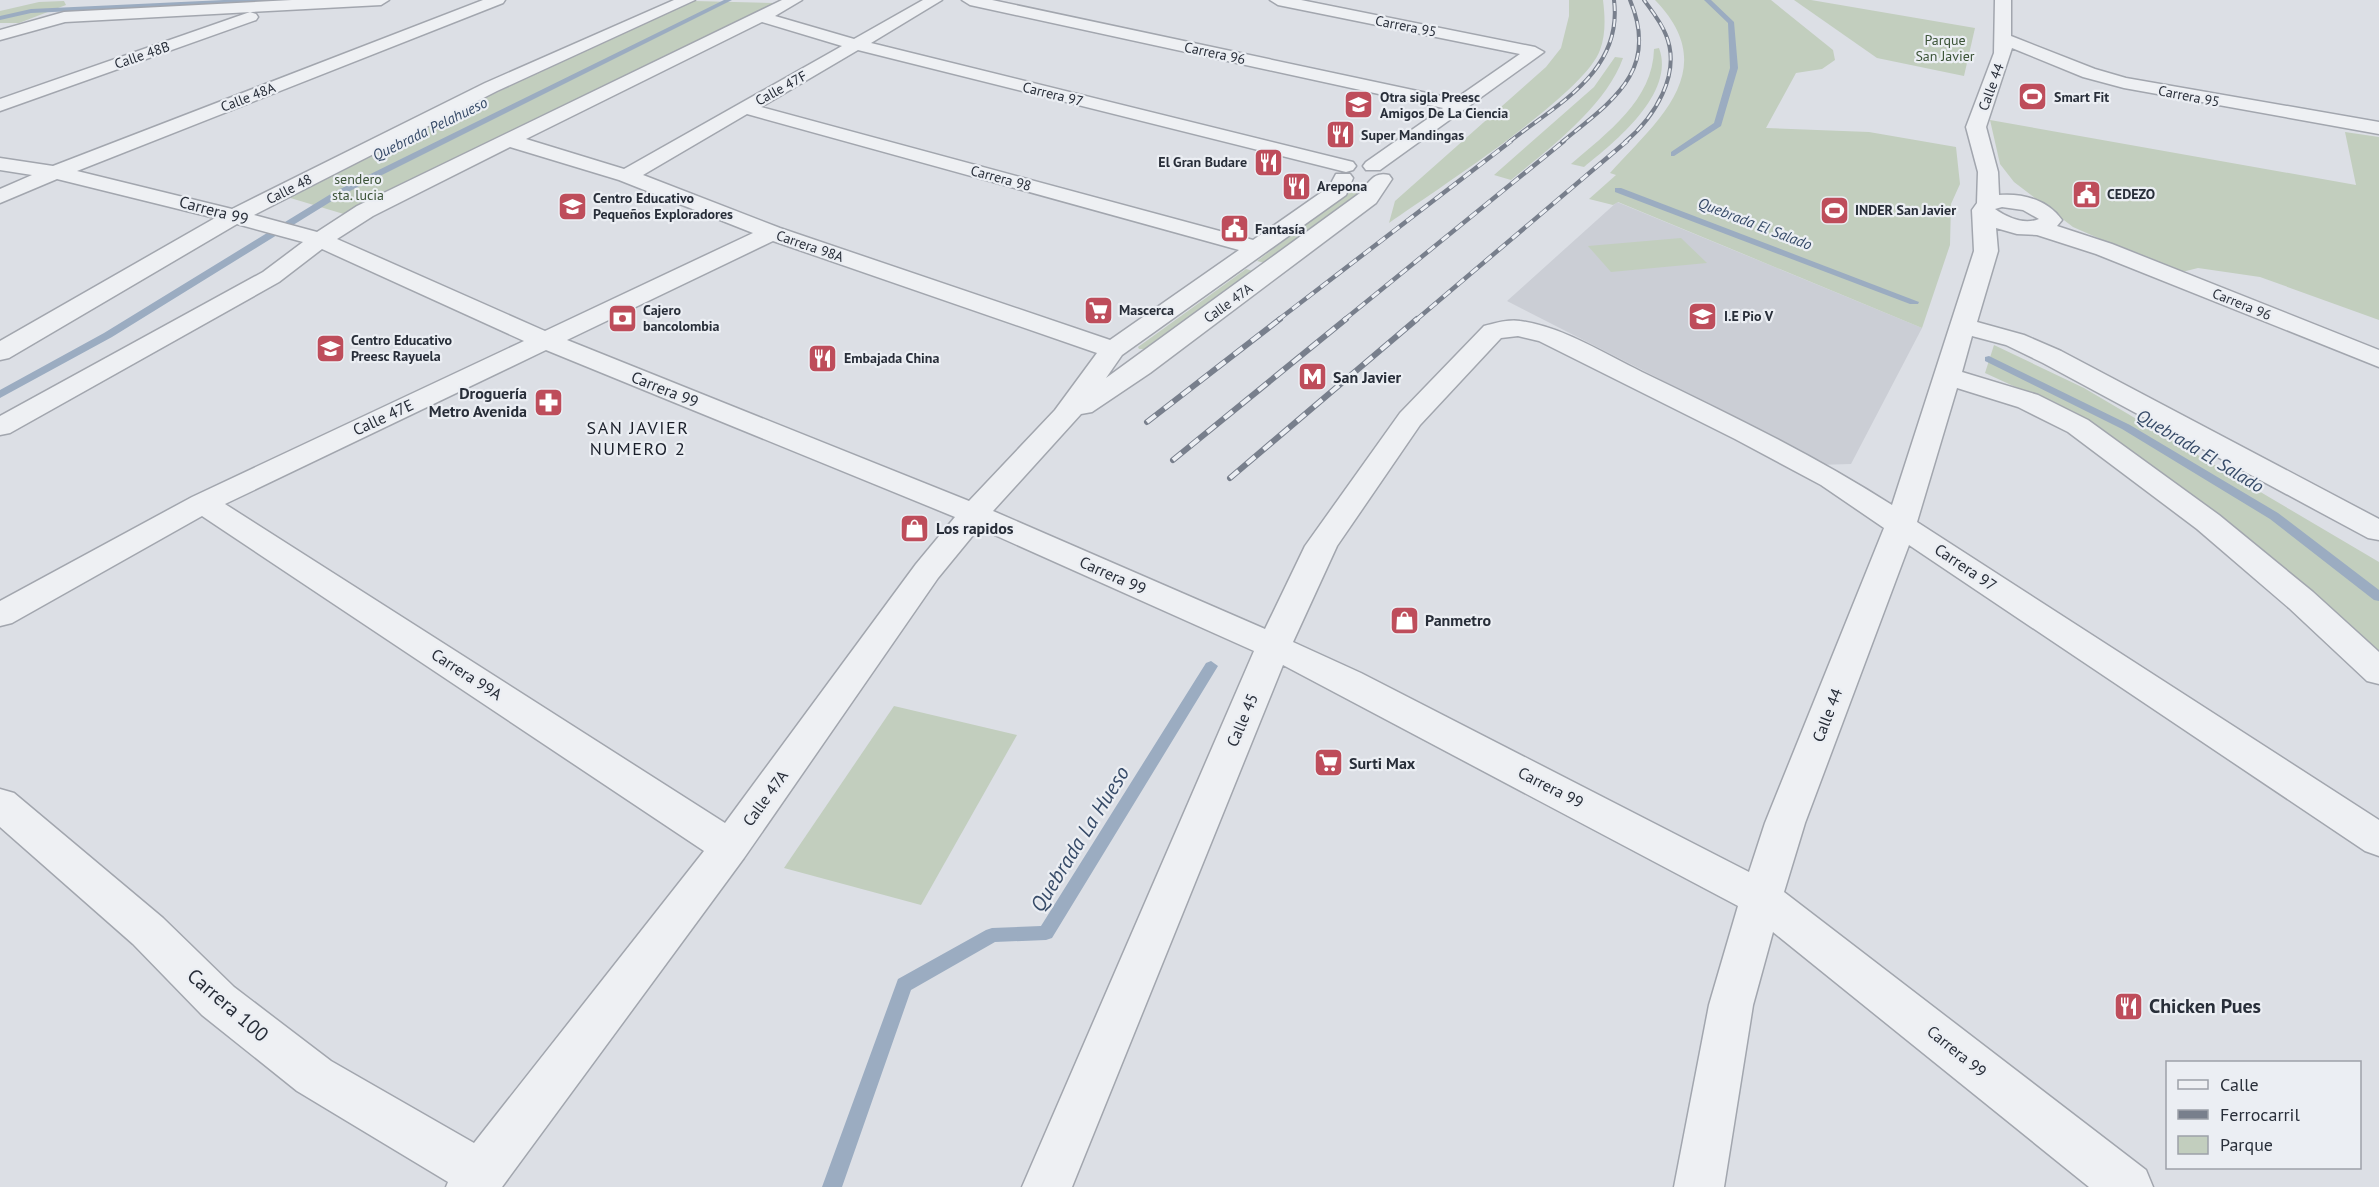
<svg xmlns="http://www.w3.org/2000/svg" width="2379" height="1187" font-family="'PT Sans',sans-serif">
  <rect width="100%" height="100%" fill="#dcdfe5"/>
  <polygon fill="#cbced5" points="1617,202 1922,328 1851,464 1816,465 1656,377 1507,301"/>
  <g fill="#c2cebe">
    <path d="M 1569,0 L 1603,0 C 1605,16 1606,34 1600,50 C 1584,95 1434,191 1389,223 L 1395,201 L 1546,67 L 1561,48 L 1569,16 Z"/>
    <path d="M 1655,0 L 1771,0 L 1833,50 L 1835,60 L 1822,69 L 1796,73 L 1766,128 L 1869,132 L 1956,147 L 1960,184 L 1951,204 L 1950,245 L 1922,328 L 1618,202 L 1613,205 L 1589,199 L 1616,175 L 1610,173 C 1657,121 1723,70 1655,0 Z"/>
    <polygon points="1794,0 1811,0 1975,28 1964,76 1877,58"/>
    <polygon points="64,1 66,5 19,23 0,23 0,11 39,2"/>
    <polygon points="694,1 776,3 357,218 277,194"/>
    <path d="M 1659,48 C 1676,93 1615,142 1584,167 L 1571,164 C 1607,133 1653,100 1654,49 Z"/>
    <path d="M 1615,57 L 1623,58 C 1606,106 1550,148 1511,180 L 1494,175 L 1594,87 Z"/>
    <polygon points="1990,120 2356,185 2345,132 2379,137 2379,320 2260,277 2198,268 2178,273 2073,227 2014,182 2000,164"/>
    <polygon points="1355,191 1358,195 1265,263 1257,261 1350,192"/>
    <polygon points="1681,238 1707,263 1611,272 1588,246"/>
    <polygon points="1246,269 1253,271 1148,349 1139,349 1138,347"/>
    <polygon points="1994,345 2084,388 2379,562 2379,654 2033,395 1985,373"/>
    <polygon points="894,706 1017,735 921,905 784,868"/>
  </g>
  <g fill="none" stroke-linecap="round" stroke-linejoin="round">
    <g fill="#9bacc1" fill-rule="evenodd">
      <polygon points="224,0 268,0 265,2 31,13 0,20 0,16 31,9"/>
      <polygon points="724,0 732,0 340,196 112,337 0,398 0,390 104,333 334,192"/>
      <polygon points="1704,0 1711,0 1734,22 1738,68 1721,126 1674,156 1671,156 1671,152 1714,123 1730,68 1728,23"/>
      <polygon points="1615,188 1621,188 1919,302 1918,304 1910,304 1615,192"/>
      <polygon points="1989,356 2130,425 2278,513 2379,590 2379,601 2374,600 2270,519 2122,429 1985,361 1985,357"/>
      <polygon points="1211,661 1218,666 1052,938 1046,940 995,942 911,990 842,1187 822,1187 898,979 986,930 992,928 1041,926 1206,663"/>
    </g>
    <defs>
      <g id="minor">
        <polygon points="292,0 389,0 381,5 65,22 0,40 0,30 64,12"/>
        <path d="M 483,0 L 505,0 L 503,3 L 77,171 L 232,209 L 485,83 L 674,0 L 695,0 L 497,91 L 254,215 L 317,232 L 357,206 L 782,0 L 802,0 L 775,16 L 854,39 L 923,0 L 942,0 L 871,43 L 1353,162 L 1356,166 L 1353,170 L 1346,172 L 858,50 L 761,107 L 1253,240 L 1329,187 L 1336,174 L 1350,174 L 1353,178 L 1346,195 L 1122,355 L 1106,378 L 1360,193 C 1369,182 1374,171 1389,175 L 1392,179 L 1376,203 L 1150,373 L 1092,412 L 1081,414 L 993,511 L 1265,629 L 1305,546 L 1400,413 L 1484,326 C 1495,323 1509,319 1520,321 C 1563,327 1603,353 1642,372 C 1727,413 1812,454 1892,505 L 1974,251 L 1972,210 L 1977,203 L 1978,172 L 1966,127 L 1994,53 L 1995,0 L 2011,0 L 2011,36 L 2095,69 L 2126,78 L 2379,122 L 2379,134 L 2124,88 L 2083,77 L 2012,48 L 1986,127 L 1998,172 L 1999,195 C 2023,193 2048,200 2062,220 L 2057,226 L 2112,244 L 2379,350 L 2379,367 L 2096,254 L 2037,235 L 2017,234 L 1996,228 L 1998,251 L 1977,322 L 2024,335 L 2061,351 L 2379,519 L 2379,540 L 2368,538 L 2043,363 L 2006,345 L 1972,336 L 1962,372 L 2038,395 L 2088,420 L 2219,515 L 2313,592 L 2379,652 L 2379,684 L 2367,681 L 2289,608 L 2197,529 L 2068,432 L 2018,407 L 1957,388 L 1917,522 L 2379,820 L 2379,856 L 2365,851 L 1909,545 L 1805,823 L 1784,892 L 2146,1170 L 2153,1187 L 2089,1187 L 1773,932 L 1753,1005 L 1724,1187 L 1674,1187 L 1709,1005 L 1738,906 L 1283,665 L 1072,1187 L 1022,1187 L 1254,651 L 979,528 L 938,578 L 744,858 L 502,1187 L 446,1187 L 448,1182 L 297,1091 L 202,1015 L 133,944 L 0,827 L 0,789 L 14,793 L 163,918 L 234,987 L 331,1061 L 474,1143 L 704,851 L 202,516 L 12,623 L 0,626 L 0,601 L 192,497 L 524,341 L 322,249 L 279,282 L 10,433 L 0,435 L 0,416 L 263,272 L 303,242 L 237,224 L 9,358 L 0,360 L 0,341 L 215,218 L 57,179 L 0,203 L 0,189 L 32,175 L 0,170 L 0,158 L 53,166 ZM 762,22 L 842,46 L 624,169 L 526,139 ZM 747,114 L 1239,250 L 1110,340 L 780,228 L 643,175 ZM 510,147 L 619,180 L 753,233 L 545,331 L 337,239 L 373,216 ZM 2002,207 L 2023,210 L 2039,219 C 2024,225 2008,218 1995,209 ZM 773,241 L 1097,353 L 1055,410 L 969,501 L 567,340 ZM 1518,336 L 1539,341 L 1735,439 L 1821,485 L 1884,528 L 1765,823 L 1749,872 L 1361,673 L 1293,642 L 1337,546 L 1420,425 L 1501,338 ZM 546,350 L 955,517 L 916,564 L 725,823 L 225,504 Z"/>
        <polygon points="962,0 992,0 1455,99 1520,54 1278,5 1270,0 1301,0 1535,47 1544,52 1380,170 1366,170 1363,166 1366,162 1443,108 970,5"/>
        <polygon points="250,12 256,14 258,17 256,20 0,111 0,99"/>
      </g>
    </defs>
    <use href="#minor" stroke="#a2a6ae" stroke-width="3"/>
    <use href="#minor" fill="#eef0f3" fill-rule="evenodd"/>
    <defs>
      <g id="rail-far2">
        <path d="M 1509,142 C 1557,104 1623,72 1614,0"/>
        <path d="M 1562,142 C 1612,101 1660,71 1630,0"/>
        <path d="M 1625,142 C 1654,118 1682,74 1666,35 C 1661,22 1652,11 1644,0"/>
      </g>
      <g id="rail-far1">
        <polyline points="1278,320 1511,141"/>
        <polyline points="1344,320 1564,141"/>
        <polyline points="1416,320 1627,141"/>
      </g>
      <g id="rail">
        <polyline points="1147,422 1280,319"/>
        <polyline points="1173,460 1346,319"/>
        <polyline points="1230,478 1417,319"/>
      </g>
    </defs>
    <use href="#rail-far2" stroke="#787f8c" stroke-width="4"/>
    <use href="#rail-far1" stroke="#787f8c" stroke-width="4.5"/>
    <use href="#rail" stroke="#787f8c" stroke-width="6"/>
    <use href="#rail-far2" stroke="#ebeef3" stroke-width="2" stroke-dasharray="8" stroke-linecap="butt"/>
    <use href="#rail-far1" stroke="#ebeef3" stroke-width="3" stroke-dasharray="9" stroke-linecap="butt"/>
    <use href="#rail" stroke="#ebeef3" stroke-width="4" stroke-dasharray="11" stroke-linecap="butt"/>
  </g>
  <defs>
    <symbol id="stadium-square" viewBox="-11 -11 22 22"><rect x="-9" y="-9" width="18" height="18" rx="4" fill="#be4d5b" stroke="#ebeef3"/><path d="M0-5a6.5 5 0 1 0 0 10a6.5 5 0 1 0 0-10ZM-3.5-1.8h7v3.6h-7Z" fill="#fff"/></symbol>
    <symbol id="school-square" viewBox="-11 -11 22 22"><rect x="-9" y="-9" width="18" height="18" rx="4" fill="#be4d5b" stroke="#ebeef3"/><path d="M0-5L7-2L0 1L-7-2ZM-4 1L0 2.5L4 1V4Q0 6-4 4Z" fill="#fff"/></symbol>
    <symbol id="restaurant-square" viewBox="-11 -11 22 22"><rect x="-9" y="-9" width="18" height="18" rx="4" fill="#be4d5b" stroke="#ebeef3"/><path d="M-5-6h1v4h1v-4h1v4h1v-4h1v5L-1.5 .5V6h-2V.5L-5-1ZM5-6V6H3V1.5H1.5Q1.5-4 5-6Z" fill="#fff"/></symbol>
    <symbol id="civic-square" viewBox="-11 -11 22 22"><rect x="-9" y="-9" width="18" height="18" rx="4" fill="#be4d5b" stroke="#ebeef3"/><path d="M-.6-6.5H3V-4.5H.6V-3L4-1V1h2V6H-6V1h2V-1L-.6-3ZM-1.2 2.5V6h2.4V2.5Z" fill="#fff"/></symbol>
    <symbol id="supermarket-square" viewBox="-11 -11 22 22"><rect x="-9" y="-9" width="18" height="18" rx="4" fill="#be4d5b" stroke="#ebeef3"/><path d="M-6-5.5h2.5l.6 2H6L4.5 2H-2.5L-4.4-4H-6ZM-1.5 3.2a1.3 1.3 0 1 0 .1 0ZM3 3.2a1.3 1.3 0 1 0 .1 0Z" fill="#fff"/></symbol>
    <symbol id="university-square" viewBox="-11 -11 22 22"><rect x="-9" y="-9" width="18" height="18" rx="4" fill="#be4d5b" stroke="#ebeef3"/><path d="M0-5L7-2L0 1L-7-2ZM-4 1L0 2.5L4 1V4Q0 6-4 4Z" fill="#fff"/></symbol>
    <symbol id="bank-square" viewBox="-11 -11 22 22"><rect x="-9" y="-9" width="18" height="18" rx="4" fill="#be4d5b" stroke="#ebeef3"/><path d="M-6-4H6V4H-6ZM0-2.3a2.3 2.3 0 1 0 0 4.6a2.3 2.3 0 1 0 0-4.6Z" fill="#fff"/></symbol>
    <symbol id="metro-square" viewBox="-11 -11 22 22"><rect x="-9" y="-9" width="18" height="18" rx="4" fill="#be4d5b" stroke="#ebeef3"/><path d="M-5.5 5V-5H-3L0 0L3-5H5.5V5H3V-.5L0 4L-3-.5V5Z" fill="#fff"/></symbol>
    <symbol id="pharmacy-square" viewBox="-11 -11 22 22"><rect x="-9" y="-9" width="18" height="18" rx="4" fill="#be4d5b" stroke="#ebeef3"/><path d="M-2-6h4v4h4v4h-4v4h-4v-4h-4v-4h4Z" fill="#fff"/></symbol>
    <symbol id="shop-square" viewBox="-11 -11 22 22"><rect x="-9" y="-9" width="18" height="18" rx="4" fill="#be4d5b" stroke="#ebeef3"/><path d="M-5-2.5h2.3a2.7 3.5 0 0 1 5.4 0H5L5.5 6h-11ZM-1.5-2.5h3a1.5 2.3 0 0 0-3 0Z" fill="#fff"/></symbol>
  </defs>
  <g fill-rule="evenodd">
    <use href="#stadium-square" x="2016" y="80" width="33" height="33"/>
    <use href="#school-square" x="1342" y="88" width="33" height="33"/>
    <use href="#restaurant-square" x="1324" y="118" width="33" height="33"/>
    <use href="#restaurant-square" x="1252" y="146" width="33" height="33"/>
    <use href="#restaurant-square" x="1280" y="170" width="33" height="33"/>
    <use href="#civic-square" x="2070" y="178" width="33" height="33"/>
    <use href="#school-square" x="556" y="190" width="33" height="33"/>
    <use href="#stadium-square" x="1818" y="194" width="33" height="33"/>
    <use href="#civic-square" x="1218" y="212" width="33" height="33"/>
    <use href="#supermarket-square" x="1082" y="294" width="33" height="33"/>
    <use href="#university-square" x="1686" y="300" width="33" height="33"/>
    <use href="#bank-square" x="606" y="302" width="33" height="33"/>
    <use href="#school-square" x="314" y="332" width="33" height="33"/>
    <use href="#restaurant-square" x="806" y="342" width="33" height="33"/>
    <use href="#metro-square" x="1296" y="360" width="33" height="33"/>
    <use href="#pharmacy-square" x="532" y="386" width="33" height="33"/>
    <use href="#shop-square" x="898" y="512" width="33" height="33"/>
    <use href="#shop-square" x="1388" y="604" width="33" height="33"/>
    <use href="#supermarket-square" x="1312" y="746" width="33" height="33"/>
    <use href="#restaurant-square" x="2112" y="990" width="33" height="33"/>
  </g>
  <g text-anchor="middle" stroke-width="4.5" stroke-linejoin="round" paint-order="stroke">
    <g font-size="14" fill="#282e39" stroke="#ebeef3">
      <text transform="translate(1406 26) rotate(11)" y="5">Carrera 95</text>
      <text transform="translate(1215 53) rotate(12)" y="5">Carrera 96</text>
      <text transform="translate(142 55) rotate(-19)" y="5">Calle 48B</text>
      <text transform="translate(1991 87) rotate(-70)" y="5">Calle 44</text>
      <text transform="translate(781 88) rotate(-29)" y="5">Calle 47F</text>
      <text transform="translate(1053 94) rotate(14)" y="5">Carrera 97</text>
      <text transform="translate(2189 96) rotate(11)" y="5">Carrera 95</text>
      <text transform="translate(248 97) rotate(-21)" y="5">Calle 48A</text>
      <text transform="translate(1001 178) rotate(15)" y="5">Carrera 98</text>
      <text transform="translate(289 189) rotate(-27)" y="5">Calle 48</text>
      <text transform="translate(810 246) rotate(19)" y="5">Carrera 98A</text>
      <text transform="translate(1228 303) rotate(-36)" y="5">Calle 47A</text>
      <text transform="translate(2242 304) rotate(22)" y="5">Carrera 96</text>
    </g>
    <g font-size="14" fill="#3b5337" stroke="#ebeef3">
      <text x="1945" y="45">Parque<tspan x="1945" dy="16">San Javier</tspan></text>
      <text x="358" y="184">sendero<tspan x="358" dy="16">sta. lucia</tspan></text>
    </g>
    <g font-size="14" font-weight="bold" fill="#282e39" stroke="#ebeef3" text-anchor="start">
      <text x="1380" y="102">Otra sigla Preesc<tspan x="1380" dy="16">Amigos De La Ciencia</tspan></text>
      <text x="2054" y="102">Smart Fit</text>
      <text x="1361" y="140">Super Mandingas</text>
      <text x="1247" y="167" text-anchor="end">El Gran Budare</text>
      <text x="1317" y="191">Arepona</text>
      <text x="2107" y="199">CEDEZO</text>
      <text x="593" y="203">Centro Educativo<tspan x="593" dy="16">Pequeños Exploradores</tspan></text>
      <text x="1855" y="215">INDER San Javier</text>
      <text x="1255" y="234">Fantasía</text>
      <text x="643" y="315">Cajero<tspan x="643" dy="16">bancolombia</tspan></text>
      <text x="1119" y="315">Mascerca</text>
      <text x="1724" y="321">I.E Pio V</text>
      <text x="351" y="345">Centro Educativo<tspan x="351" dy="16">Preesc Rayuela</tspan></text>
      <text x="844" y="363">Embajada China</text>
    </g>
    <g font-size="15" font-style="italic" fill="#374b68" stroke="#ebeef3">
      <text transform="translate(430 129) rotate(-26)" y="5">Quebrada Pelahueso</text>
      <text transform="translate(1755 224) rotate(21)" y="5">Quebrada El Salado</text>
    </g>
    <g font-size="16" fill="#282e39" stroke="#ebeef3">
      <text transform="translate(214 210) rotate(15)" y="6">Carrera 99</text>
      <text transform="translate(665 389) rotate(22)" y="6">Carrera 99</text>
      <text transform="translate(383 417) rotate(-25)" y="6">Calle 47E</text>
      <text transform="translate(1966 567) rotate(34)" y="6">Carrera 97</text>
      <text transform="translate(1113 575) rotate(24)" y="6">Carrera 99</text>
      <text transform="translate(467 674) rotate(33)" y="6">Carrera 99A</text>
      <text transform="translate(1827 715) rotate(-69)" y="6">Calle 44</text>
      <text transform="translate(1242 720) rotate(-67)" y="6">Calle 45</text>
      <text transform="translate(1551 787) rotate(27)" y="6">Carrera 99</text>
      <text transform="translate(765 798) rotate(-54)" y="6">Calle 47A</text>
      <text transform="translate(1957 1051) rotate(39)" y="6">Carrera 99</text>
    </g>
    <g font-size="16" font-weight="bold" fill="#282e39" stroke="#ebeef3" text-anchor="start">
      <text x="1333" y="383">San Javier</text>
      <text x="527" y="399" text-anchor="end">Droguería<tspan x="527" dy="18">Metro Avenida</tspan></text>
      <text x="936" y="534">Los rapidos</text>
      <text x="1425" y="626">Panmetro</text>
      <text x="1349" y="769">Surti Max</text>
    </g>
    <g font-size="18" letter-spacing="1.5" fill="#1a1f2a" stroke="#ebeef3">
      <text x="638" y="434">SAN JAVIER<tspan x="638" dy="21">NUMERO 2</tspan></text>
    </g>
    <g font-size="18" font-style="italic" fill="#374b68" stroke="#ebeef3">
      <text transform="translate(2200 451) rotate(31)" y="6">Quebrada El Salado</text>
    </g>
    <g font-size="20" fill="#282e39" stroke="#ebeef3">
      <text transform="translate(228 1005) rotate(41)" y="7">Carrera 100</text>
    </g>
    <g font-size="20" font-weight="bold" fill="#282e39" stroke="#ebeef3" text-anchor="start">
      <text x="2149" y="1013">Chicken Pues</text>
    </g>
    <g font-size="21" font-style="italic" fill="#374b68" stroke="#ebeef3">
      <text transform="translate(1080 839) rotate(-58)" y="7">Quebrada La Hueso</text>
    </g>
  </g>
  <rect x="2166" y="1061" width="195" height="108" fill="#ebeef3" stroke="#9da1a9" stroke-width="1.5"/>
  <rect x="2178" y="1080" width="30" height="9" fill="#eef0f3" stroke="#9da1a9" stroke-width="1.5"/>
  <text x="2220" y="1091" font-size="18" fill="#282e39">Calle</text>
  <rect x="2178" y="1110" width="30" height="9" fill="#787f8c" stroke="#9da1a9" stroke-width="1.5"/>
  <text x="2220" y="1121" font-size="18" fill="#282e39">Ferrocarril</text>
  <rect x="2178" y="1136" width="30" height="18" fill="#c2cebe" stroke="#9da1a9" stroke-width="1.5"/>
  <text x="2220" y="1151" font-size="18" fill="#282e39">Parque</text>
</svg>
